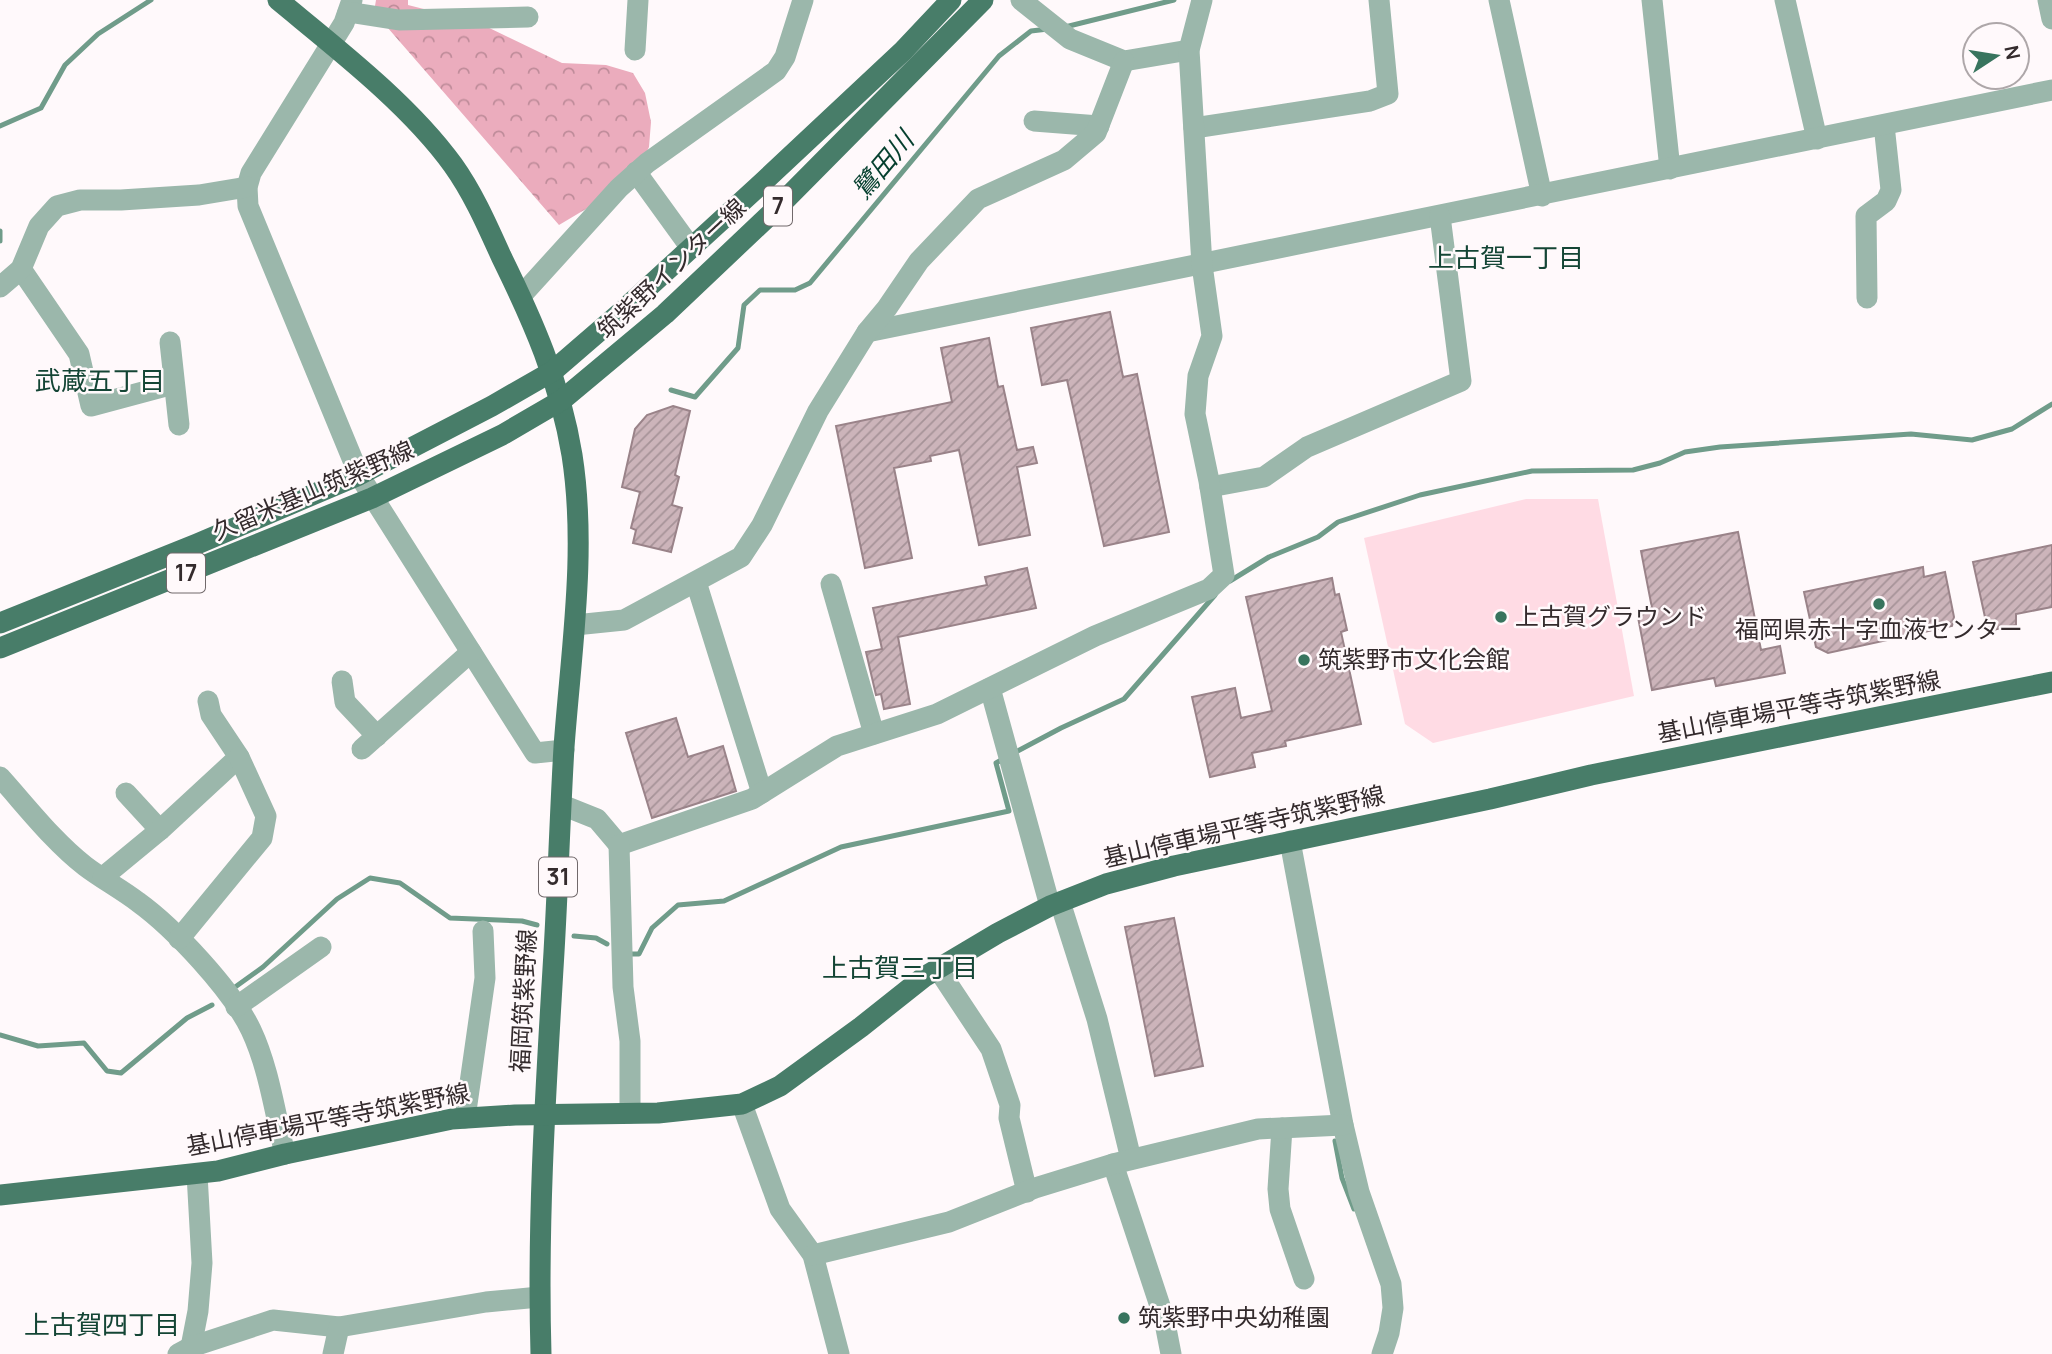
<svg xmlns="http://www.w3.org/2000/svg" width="2052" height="1354" font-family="Manrope,'Noto Sans JP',sans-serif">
  <defs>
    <pattern id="forest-crowns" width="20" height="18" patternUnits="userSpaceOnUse" patternTransform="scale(1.75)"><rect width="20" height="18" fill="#ebacbd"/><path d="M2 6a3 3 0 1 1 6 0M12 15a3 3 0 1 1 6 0" fill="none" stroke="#bf8c9a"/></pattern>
    <pattern id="building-hatch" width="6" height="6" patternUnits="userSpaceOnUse" patternTransform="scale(1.75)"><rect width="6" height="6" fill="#ccb4ba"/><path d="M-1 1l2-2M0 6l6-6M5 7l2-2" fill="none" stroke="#a69398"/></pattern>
  </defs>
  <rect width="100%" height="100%" fill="#fff9fb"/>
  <polygon fill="#ffdbe4" points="1526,499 1598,499 1634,696 1433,743 1405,724 1364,538"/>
  <polygon fill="url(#forest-crowns)" points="376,0 408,0 408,5 479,23 562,63 606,65 633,73 645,93 651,122 649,147 633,181 559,225 374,12"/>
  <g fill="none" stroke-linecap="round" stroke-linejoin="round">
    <g stroke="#709c8a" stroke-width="5">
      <polyline points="1065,27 1174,0"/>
      <polyline points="0,126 41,108 65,65 98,34 151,0"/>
      <polyline points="0,231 0,241"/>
      <polyline points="671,390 695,397 738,348 744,305 760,290 795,290 810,283 999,56 1031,31 1048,29"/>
      <polyline points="1230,581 1269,557 1318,537 1338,522 1420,495 1532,471 1633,470 1660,463 1685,452 1720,447 1911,434 1972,440 2012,429 2052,404"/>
      <polyline points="1012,754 1061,728 1124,699 1215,595"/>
      <polyline points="574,936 596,938 607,944"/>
      <polyline points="628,954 639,954 652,928 678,905 724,901 841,847 1009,811 996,763 1003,759"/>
      <polyline points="231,990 263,967 337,899 370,878 400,883 450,918 522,921 537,925"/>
      <polyline points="0,1035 38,1046 84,1043 107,1071 121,1073 187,1018 212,1005"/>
      <polyline points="1335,1141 1342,1178 1354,1209"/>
    </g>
  </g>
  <g fill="url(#building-hatch)" stroke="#9a8389" stroke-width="2">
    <polygon points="1110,312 1123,377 1137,374 1169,532 1104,546 1067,380 1042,385 1031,328"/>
    <polygon points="989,338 998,387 1003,386 1017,450 1033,447 1037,463 1017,467 1030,535 979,545 959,450 930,456 931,461 894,468 912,558 865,568 836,426 952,402 941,348"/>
    <polygon points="673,406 690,411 675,475 679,477 672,505 682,508 671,552 633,543 636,530 631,528 640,492 622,487 635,429 647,415"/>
    <polygon points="1738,532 1761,650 1780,646 1785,673 1716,686 1714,678 1652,690 1637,612 1652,608 1641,551"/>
    <polygon points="2052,545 2052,607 2016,614 2016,625 1988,631 1973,562"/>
    <polygon points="1923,567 1924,577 1945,572 1954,617 1952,626 1828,653 1816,647 1804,592"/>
    <polygon points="1027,568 1036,608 898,637 910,704 884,709 881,694 876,695 866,652 882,649 873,608 987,585 985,577"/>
    <polygon points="1332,578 1335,595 1339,594 1347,630 1341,632 1361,724 1285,741 1286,746 1252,753 1255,767 1210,777 1192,697 1235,688 1241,718 1272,711 1246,597"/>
    <polygon points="676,718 688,757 723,746 736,791 652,818 626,733"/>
    <polygon points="1174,918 1203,1066 1155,1076 1125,927"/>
  </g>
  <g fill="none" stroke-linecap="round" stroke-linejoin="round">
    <g stroke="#9bb7ab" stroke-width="21">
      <polyline points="352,0 344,23 251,173 247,187 248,206 359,475 535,753 564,750"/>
      <polyline points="1021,0 1070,39 1124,61 1189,50"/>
      <polyline points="1499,0 1542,196"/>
      <polyline points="1652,0 1670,169"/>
      <polyline points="1785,0 1817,139"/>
      <polyline points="2048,0 2052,19"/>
      <polyline points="348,12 399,20 528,17"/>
      <polyline points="635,50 638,0"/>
      <polyline points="1034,121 1099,126"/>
      <polyline points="1194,128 1370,101 1388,94 1379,0"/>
      <polyline points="636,172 691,248"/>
      <polyline points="21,269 79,354 91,406 173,384"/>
      <polyline points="0,287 21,269 39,226 57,206 80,200 121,200 199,195 247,187"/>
      <polyline points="521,296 619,188 647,163 776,71 785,57 803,0"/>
      <polyline points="1867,298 1866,216 1886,201 1891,190 1884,125"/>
      <polyline points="867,332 2052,90"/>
      <polyline points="170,342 179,425"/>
      <polyline points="1210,487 1264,477 1307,447 1461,381 1440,216"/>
      <polyline points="696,582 762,793"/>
      <polyline points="831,584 874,734"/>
      <polyline points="575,625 624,620 741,557 762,525 818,411 867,332 887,308 919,261 978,199 1064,160 1096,133 1124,61"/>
      <polyline points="342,681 345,702 377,736"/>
      <polyline points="990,688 1050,906"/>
      <polyline points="362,749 471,652"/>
      <path d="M 0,777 C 27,807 53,841 85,866 C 102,879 121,889 138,902 C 174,928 232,990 251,1030 C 269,1068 275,1114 285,1154"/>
      <polyline points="126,793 160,830"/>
      <polyline points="562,805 597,819 619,845 752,799 837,746 937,714 1095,636 1209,589 1224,575 1209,481 1195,414 1198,376 1212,336 1202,265 1189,50 1202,0"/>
      <polyline points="1290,841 1343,1125 1359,1192 1391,1284 1393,1308 1389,1333 1382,1354"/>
      <polyline points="619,845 623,987 630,1041 630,1113"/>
      <polyline points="103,877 160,830 239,757 211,715 208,701"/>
      <polyline points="1060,902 1097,1019 1131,1159"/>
      <polyline points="179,939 262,838 266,816 239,757"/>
      <polyline points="938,969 991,1049 1010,1105 1009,1118 1027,1192"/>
      <polyline points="236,1007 321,947"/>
      <polyline points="742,1104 780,1209 813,1255 839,1354"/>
      <polyline points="465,1118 485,978 483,931"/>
      <polyline points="1282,1128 1278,1189 1280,1209 1304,1279"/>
      <polyline points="1113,1164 1164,1318 1171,1354"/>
      <polyline points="813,1255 949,1222 1035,1188 1113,1164 1258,1129 1343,1125"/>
      <polyline points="191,1347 198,1311 202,1263 197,1174"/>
      <polyline points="178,1354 191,1347 273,1320 339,1327 486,1302 539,1297"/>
      <polyline points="333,1354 339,1327"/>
    </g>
    <g stroke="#487d69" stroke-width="21">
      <path d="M 278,0 C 336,48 409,104 453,165 C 473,193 487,225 501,256 C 533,321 560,382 572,455 C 587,551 571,651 564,747 C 560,815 558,883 554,952 C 546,1086 537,1219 541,1354"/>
      <polyline points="0,623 197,544 359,475 492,406 553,371 619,314 762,183 903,51 951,0"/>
      <polyline points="0,648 372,498 502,435 562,400 665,314 777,208 983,0"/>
      <polyline points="0,1195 218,1171 285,1154 452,1119 515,1115 658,1113 742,1104 780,1086 861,1027 924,977 998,933 1050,906 1106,884 1174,866 1490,799 1591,775 2052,682"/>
    </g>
  </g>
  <g fill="#38745e" stroke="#fff9fb" stroke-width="2.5">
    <circle cx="1879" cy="604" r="7"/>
    <circle cx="1501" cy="617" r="7"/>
    <circle cx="1304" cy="660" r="7"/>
    <circle cx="1124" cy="1318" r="7"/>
  </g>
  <g text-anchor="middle" stroke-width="5" stroke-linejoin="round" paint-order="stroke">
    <g fill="#fff9fb" stroke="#71696b" stroke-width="2">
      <rect x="764" y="186.5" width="28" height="39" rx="5"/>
      <rect x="167" y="553.5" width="38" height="39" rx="5"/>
      <rect x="539" y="857.5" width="38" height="39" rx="5"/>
    </g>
    <g font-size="23" font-weight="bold" fill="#342b2d">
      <text x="778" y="214">7</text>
      <text x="186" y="581">17</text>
      <text x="558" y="885">31</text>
    </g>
    <g font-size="24" fill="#342b2d" stroke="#fff9fb">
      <text transform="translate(672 269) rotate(-43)" y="8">筑紫野インター線</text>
      <text transform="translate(313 491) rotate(-23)" y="8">久留米基山筑紫野線</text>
      <text transform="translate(1799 707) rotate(-11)" y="8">基山停車場平等寺筑紫野線</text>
      <text transform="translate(1244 827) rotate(-13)" y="8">基山停車場平等寺筑紫野線</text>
      <text transform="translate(524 1001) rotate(-87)" y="8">福岡筑紫野線</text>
      <text transform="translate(328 1120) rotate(-11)" y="8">基山停車場平等寺筑紫野線</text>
    </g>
    <g font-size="24" fill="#342b2d" stroke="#fff9fb" text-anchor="start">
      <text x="1515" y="625">上古賀グラウンド</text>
      <text x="1879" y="638" text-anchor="middle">福岡県赤十字血液センター</text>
      <text x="1318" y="668">筑紫野市文化会館</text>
      <text x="1138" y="1326">筑紫野中央幼稚園</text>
    </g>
    <g font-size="26" font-style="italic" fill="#053f2e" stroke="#fff9fb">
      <text transform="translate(883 165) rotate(-50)" y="9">鷺田川</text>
    </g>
    <g font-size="26" fill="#144535" stroke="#fff9fb">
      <text x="1506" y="267">上古賀一丁目</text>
      <text x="100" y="390">武蔵五丁目</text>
      <text x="900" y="977">上古賀三丁目</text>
      <text x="102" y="1334">上古賀四丁目</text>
    </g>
  </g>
  <g transform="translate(1996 56) rotate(78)"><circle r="33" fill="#fff9fb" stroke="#aea7a9" stroke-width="2"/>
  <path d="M0-5L12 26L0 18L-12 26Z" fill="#38745e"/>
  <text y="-10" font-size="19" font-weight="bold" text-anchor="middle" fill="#342b2d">N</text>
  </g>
</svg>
